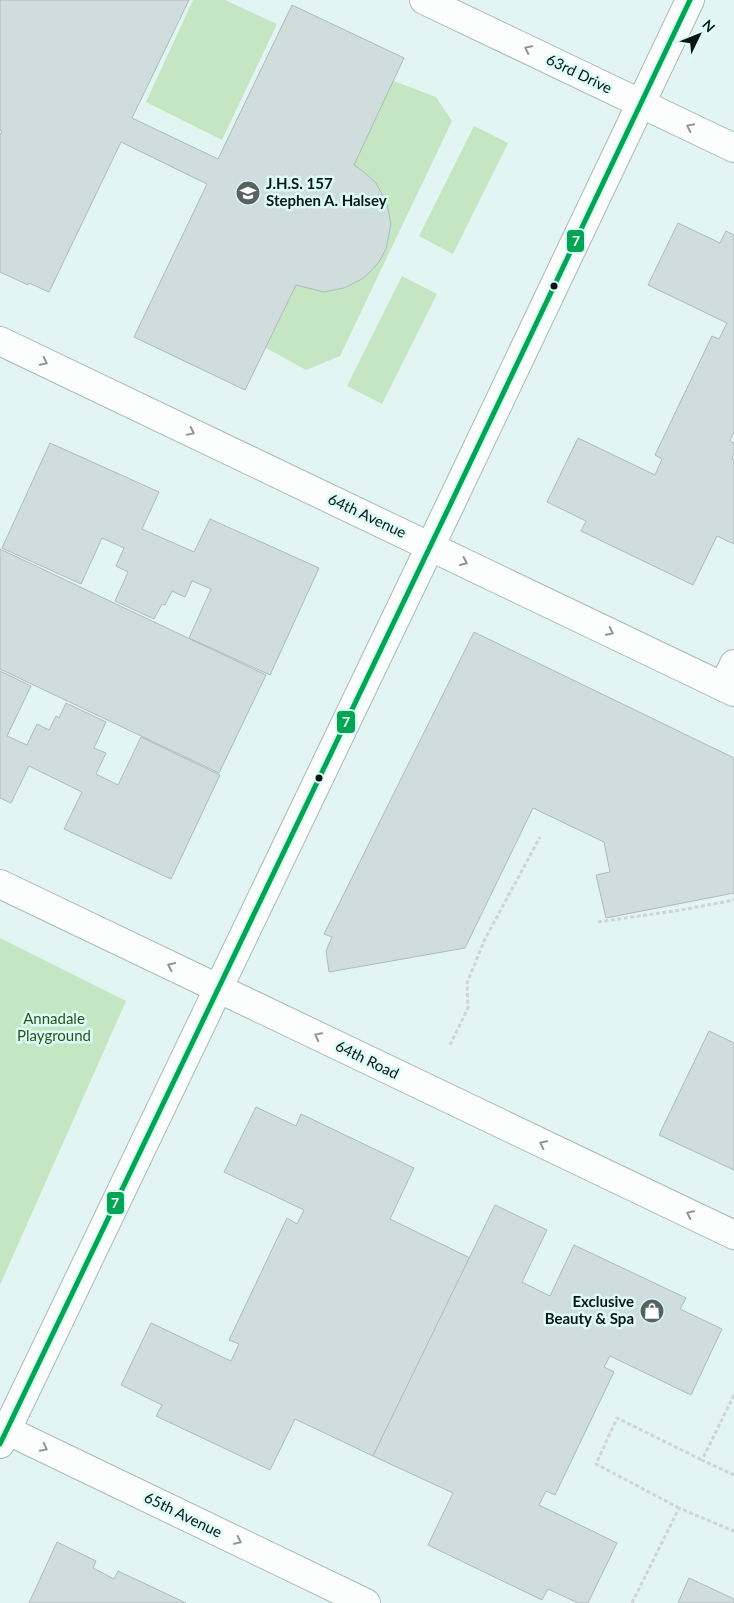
<svg xmlns="http://www.w3.org/2000/svg" width="734" height="1603" font-family="Lato,sans-serif">
  <rect width="100%" height="100%" fill="#e3f5f2"/>
  <g fill="#c5e6c3">
    <polygon points="193,0 225,0 277,24 222,140 146,102"/>
    <polygon points="386,78 436,97 452,121 340,356 306,370 248,338"/>
    <polygon points="474,126 508,143 453,254 419,236"/>
    <polygon points="402,276 437,294 382,404 347,386"/>
    <polygon points="0,938 126,1001 0,1285"/>
  </g>
  <g fill="#d0dddd" stroke="#adbbbb">
    <polygon points="0,0 189,0 132,118 218,159 292,5 404,58 354,165 365,173 376,183 387,204 391,224 386,249 379,262 369,273 362,279 344,288 324,292 296,285 245,390 134,337 207,184 121,142 49,292 29,283 28,285 0,272 0,135 2,131 0,130"/>
    <polygon points="678,223 720,243 726,231 734,235 734,432 730,441 734,443 734,453 732,459 734,460 734,544 717,536 693,585 581,531 586,521 547,502 578,438 655,475 662,459 655,455 712,336 719,339 727,323 648,285"/>
    <polygon points="50,443 159,492 142,529 194,552 210,519 319,568 270,675 189,638 211,589 192,581 185,597 172,591 165,605 162,604 154,619 115,601 128,572 116,566 124,548 102,538 81,584 2,548"/>
    <polygon points="0,549 266,675 219,773 0,669"/>
    <polygon points="474,632 734,758 734,893 606,918 596,875 610,872 604,842 533,808 465,948 329,972 326,951 332,937 324,934"/>
    <polygon points="0,671 31,686 7,736 27,745 37,724 49,730 56,716 59,718 66,703 106,722 94,748 106,753 96,774 118,785 141,737 220,775 171,879 64,829 82,792 29,766 11,803 0,798"/>
    <polygon points="709,1031 734,1043 734,1170 659,1135"/>
    <polygon points="256,1107 296,1126 301,1114 414,1168 390,1219 470,1258 373,1456 295,1419 270,1470 156,1416 162,1405 121,1385 151,1323 231,1361 239,1344 229,1340 287,1218 297,1224 304,1210 224,1172"/>
    <polygon points="495,1205 547,1230 522,1282 550,1296 574,1245 686,1298 680,1309 722,1329 691,1395 610,1356 604,1367 614,1372 555,1495 546,1491 539,1505 617,1543 588,1603 578,1603 548,1589 542,1600 428,1545 453,1493 373,1456"/>
    <polygon points="57,1542 96,1561 93,1568 114,1579 118,1571 186,1603 29,1603"/>
    <polygon points="689,1578 734,1599 734,1603 678,1603"/>
  </g>
  <g fill="none" stroke-linecap="round" stroke-linejoin="round">
    <defs>
      <g id="minor">
        <polyline points="424,0 734,148"/>
        <polyline points="0,341 734,692"/>
        <polyline points="723,687 734,664"/>
        <polyline points="0,884 734,1235"/>
        <polyline points="0,1427 366,1603"/>
        <polyline points="0,1444 451,503 690,0"/>
      </g>
    </defs>
    <use href="#minor" stroke="#abbab8" stroke-width="30"/>
    <g stroke="#cfd5d4" stroke-width="3" stroke-dasharray="4 2.5" stroke-linecap="butt">
      <polyline points="598,922 681,910 734,900"/>
      <polyline points="450,1045 468,1008 467,983 485,939 540,837"/>
      <polyline points="734,1395 702,1460 734,1475"/>
      <polyline points="679,1508 596,1464 617,1418 702,1460"/>
      <polyline points="632,1603 679,1508 734,1531"/>
    </g>
    <use href="#minor" stroke="#fbfefd" stroke-width="28"/>
    <defs>
      <polyline id="bus-1" points="0,1444 451,503 690,0"/>
    </defs>
    <use href="#bus-1" stroke="#dcfcf8" stroke-width="9"/>
    <use href="#bus-1" stroke="#00a651" stroke-width="5"/>
  </g>
  <defs><path id="oneway-chevron" d="M-2-3.5L2.5 0L-2 3.5" fill="none" stroke-width="1.6" stroke-linecap="round" stroke-linejoin="round" transform="scale(1.25)"/></defs>
  <g stroke="#8f9594">
    <use href="#oneway-chevron" transform="translate(528 49) rotate(-154)"/>
    <use href="#oneway-chevron" transform="translate(690 127) rotate(-154)"/>
    <use href="#oneway-chevron" transform="translate(44 362) rotate(26)"/>
    <use href="#oneway-chevron" transform="translate(191 432) rotate(26)"/>
    <use href="#oneway-chevron" transform="translate(464 562) rotate(25)"/>
    <use href="#oneway-chevron" transform="translate(610 632) rotate(26)"/>
    <use href="#oneway-chevron" transform="translate(171 966) rotate(-155)"/>
    <use href="#oneway-chevron" transform="translate(318 1036) rotate(-154)"/>
    <use href="#oneway-chevron" transform="translate(543 1144) rotate(-154)"/>
    <use href="#oneway-chevron" transform="translate(690 1214) rotate(-154)"/>
    <use href="#oneway-chevron" transform="translate(44 1448) rotate(26)"/>
    <use href="#oneway-chevron" transform="translate(238 1541) rotate(26)"/>
  </g>
  <defs>
    <symbol id="school-disc" viewBox="-11 -11 22 22"><circle r="9.5" fill="#566362" stroke="#dcfcf8"/><path d="M0-5L7-2L0 1L-7-2ZM-4 1L0 2.5L4 1V4Q0 6-4 4Z" fill="#fff"/></symbol>
    <symbol id="shop-disc" viewBox="-11 -11 22 22"><circle r="9.5" fill="#566362" stroke="#dcfcf8"/><path d="M-5-2.5h2.3a2.7 3.5 0 0 1 5.4 0H5L5.5 6h-11ZM-1.5-2.5h3a1.5 2.3 0 0 0-3 0Z" fill="#fff"/></symbol>
  </defs>
  <g fill-rule="evenodd">
    <use href="#school-disc" x="234" y="179" width="28" height="28"/>
    <use href="#shop-disc" x="638" y="1297" width="28" height="28"/>
  </g>
  <g fill="#0a1514" stroke="#dcfcf8" stroke-width="2">
    <circle cx="554" cy="286" r="4.5"/>
    <circle cx="319" cy="778" r="4.5"/>
  </g>
  <g text-anchor="middle" stroke-width="5" stroke-linejoin="round" paint-order="stroke">
    <g font-size="15" fill="#0a1514" stroke="#dcfcf8">
      <text transform="translate(579 74) rotate(26)" y="5">63rd Drive</text>
      <text transform="translate(367 516) rotate(25)" y="5">64th Avenue</text>
      <text transform="translate(367 1060) rotate(26)" y="5">64th Road</text>
      <text transform="translate(183 1515) rotate(26)" y="5">65th Avenue</text>
    </g>
    <g font-size="15" font-weight="bold" fill="#0a1514" stroke="#dcfcf8" text-anchor="start">
      <text x="266" y="189">J.H.S. 157<tspan x="266" dy="17">Stephen A. Halsey</tspan></text>
      <text x="634" y="1307" text-anchor="end">Exclusive<tspan x="634" dy="17">Beauty &amp; Spa</tspan></text>
    </g>
    <g font-size="15" fill="#2a5516" stroke="#dcfcf8">
      <text x="54" y="1024">Annadale<tspan x="54" dy="17">Playground</tspan></text>
    </g>
  </g>
  <g stroke="#dcfcf8" stroke-width="2">
    <rect x="566" y="229" width="19" height="24" rx="5" fill="#00a651"/>
    <rect x="336" y="710" width="20" height="24" rx="5" fill="#00a651"/>
    <rect x="106" y="1191" width="19" height="24" rx="5" fill="#00a651"/>
  </g>
  <g font-size="14" text-anchor="middle" font-weight="bold" fill="#fff">
    <text x="576" y="246">7</text>
    <text x="346" y="727">7</text>
    <text x="115" y="1208">7</text>
  </g>
  <g transform="translate(699 35) rotate(47)" stroke="#dcfcf8" stroke-width="4" paint-order="stroke">
  <path d="M0-4L9 19L0 12L-9 19Z" fill="#0a1514"/>
  <text y="-8" font-size="14" font-weight="bold" text-anchor="middle" fill="#0a1514">N</text>
  </g>
</svg>
